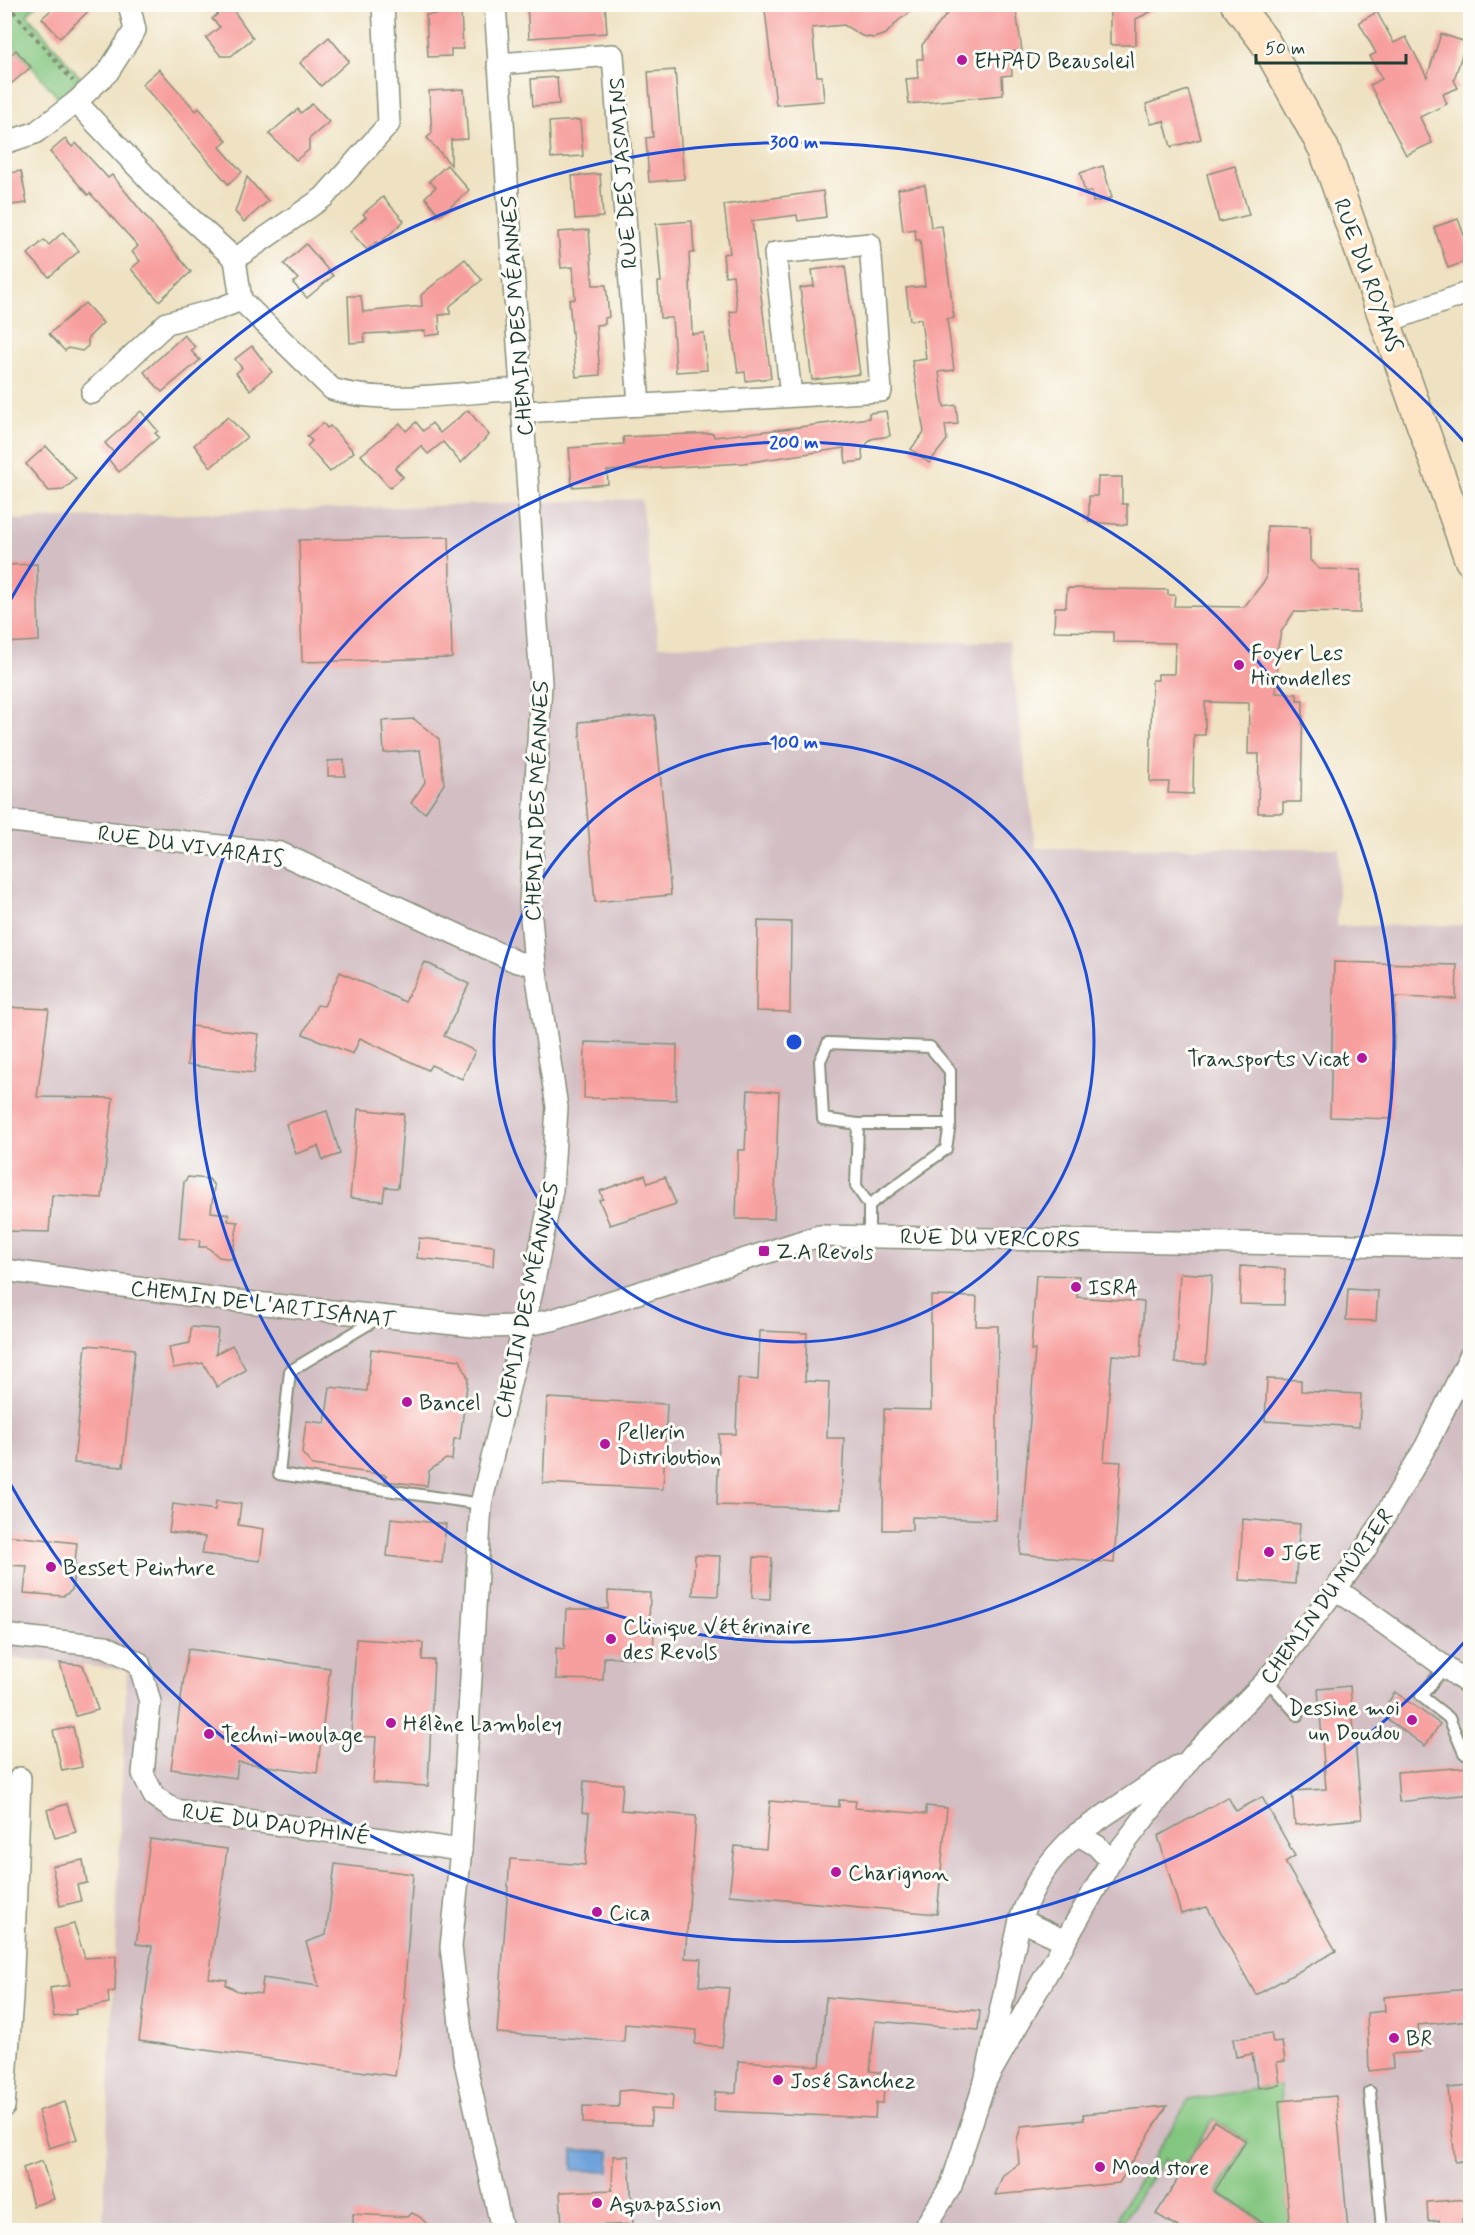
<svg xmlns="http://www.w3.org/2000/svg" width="1475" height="2235" font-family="Mynerve,sans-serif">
  <rect width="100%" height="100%" fill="#fdfcf7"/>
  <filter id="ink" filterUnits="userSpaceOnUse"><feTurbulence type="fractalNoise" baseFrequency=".0167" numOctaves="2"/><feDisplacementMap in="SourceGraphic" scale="12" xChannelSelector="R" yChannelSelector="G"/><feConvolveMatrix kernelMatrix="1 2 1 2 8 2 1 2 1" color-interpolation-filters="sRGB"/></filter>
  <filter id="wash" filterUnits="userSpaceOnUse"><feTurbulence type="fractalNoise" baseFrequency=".008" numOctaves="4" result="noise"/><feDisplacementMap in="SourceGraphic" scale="24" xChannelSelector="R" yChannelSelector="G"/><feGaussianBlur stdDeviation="1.35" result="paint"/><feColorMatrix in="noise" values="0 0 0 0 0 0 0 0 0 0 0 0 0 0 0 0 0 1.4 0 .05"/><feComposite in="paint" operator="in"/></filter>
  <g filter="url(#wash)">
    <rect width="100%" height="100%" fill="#efe2c2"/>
    <polygon fill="#d2bec3" points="641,499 659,646 1009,641 1036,848 1339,848 1337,926 1470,925 1470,2230 103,2230 127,1670 5,1657 4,520"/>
    <g fill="#83c67f" stroke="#51825a" stroke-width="1.5">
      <polygon points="4,5 37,5 27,14 80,77 59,99 5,35"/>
      <polygon points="1280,2085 1290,2230 1271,2230 1271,2226 1217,2192 1248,2141 1213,2119 1182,2169 1164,2159 1117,2230 1120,2212 1189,2100"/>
    </g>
    <polygon fill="#6ea2db" stroke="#467088" stroke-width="1.5" points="573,2150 610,2151 609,2171 573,2170"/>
    <g id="blocks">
      <g fill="#f79f9e">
        <polygon points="58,4 96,4 60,38 42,18"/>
        <polygon points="229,4 253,38 231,56 221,56 206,38 220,27 212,19"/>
        <polygon points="527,4 605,4 607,33 529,38"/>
        <polygon points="771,4 923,4 899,20 886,34 874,38 862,36 844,25 812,28 817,76 822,76 824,101 776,105 765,10 771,9"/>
        <polygon points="955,4 1015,4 1022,51 1010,52 1012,75 1002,76 1003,95 909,104 906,79 918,78 917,59 923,59 922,45"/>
        <polygon points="1117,4 1166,4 1136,19 1136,45 1110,45 1110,8"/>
        <polygon points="461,12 463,49 451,49 451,56 428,57 426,15"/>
        <polygon points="1377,12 1394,43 1406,37 1427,77 1441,34 1466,42 1454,80 1458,88 1443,94 1447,104 1420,117 1432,143 1406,155 1370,85 1382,79 1370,56 1376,53 1359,22"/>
        <polygon points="329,37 349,61 321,86 300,63"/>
        <polygon points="16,50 31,67 4,90 4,60"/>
        <polygon points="159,69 196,111 199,108 227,141 220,147 242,172 228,184 142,84"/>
        <polygon points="675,70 684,179 649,182 646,138 653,137 648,72"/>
        <polygon points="557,77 559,104 533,106 531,79"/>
        <polygon points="464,89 468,139 451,140 451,165 427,138 432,133 429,91"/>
        <polygon points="1188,90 1201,139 1171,147 1164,121 1151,124 1146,104"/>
        <polygon points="312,104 329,122 309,139 309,150 296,160 269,134 298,109 301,113"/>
        <polygon points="580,120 583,156 551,158 549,122"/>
        <polygon points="65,139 72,147 76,143 108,178 112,175 191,272 159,301 131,269 140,261 132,252 138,246 90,193 88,195 50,152"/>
        <polygon points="447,165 469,190 440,216 425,197 436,187 429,181"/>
        <polygon points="1103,166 1112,198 1093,202 1092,191 1085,193 1080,173"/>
        <polygon points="1235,166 1249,215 1219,222 1207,174"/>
        <polygon points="21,171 27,203 4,206 4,174"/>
        <polygon points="600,174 603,217 575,219 572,176"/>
        <polygon points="247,177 268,201 244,222 235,212"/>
        <polygon points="925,185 931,227 942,226 954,318 947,319 954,370 939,372 944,407 956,405 958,424 945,425 947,440 929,463 911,449 924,432 912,361 926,359 921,319 910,320 906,288 925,286 920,240 916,240 915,229 903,231 898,189"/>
        <polygon points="823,191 826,217 798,221 797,215 752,221 771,378 746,381 745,372 738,373 732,331 730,312 737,311 733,275 725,276 723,254 730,253 724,205"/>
        <polygon points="383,197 404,221 379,244 376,242 367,250 350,231 366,217 363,214"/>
        <polygon points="1458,219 1470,251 1470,260 1448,268 1434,227"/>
        <polygon points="692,221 694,253 689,253 692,334 704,333 707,370 676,372 672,318 660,318 658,282 661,282 656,224"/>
        <polygon points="589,230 593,285 606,285 609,317 605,318 605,324 596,325 600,375 576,377 569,300 575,299 573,267 561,268 558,232"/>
        <polygon points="63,232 79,251 49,277 28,254 44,240 49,245"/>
        <polygon points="306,244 333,276 307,298 293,283 298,279 284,264"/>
        <polygon points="465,259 482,280 450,306 450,314 439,315 440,334 425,336 425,331 364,334 365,342 350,343 348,296 361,296 363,312 422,306 421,295"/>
        <polygon points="845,266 860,374 812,380 800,288 814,286 812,270"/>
        <polygon points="85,303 103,323 88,338 88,346 82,351 68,348 65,351 49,334"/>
        <polygon points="184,335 195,347 191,351 200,360 162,392 144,372"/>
        <polygon points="252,346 272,372 250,390 236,373 242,368 235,359"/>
        <polygon points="468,410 489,435 461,463 443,442 428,454 421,446 395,468 403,477 390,488 361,455 400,423 406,431 416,422 423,431 432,423 440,433"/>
        <polygon points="141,411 158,431 155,433 159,437 119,472 108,459 114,453 105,443"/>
        <polygon points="886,411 890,436 871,439 862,450 863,461 846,463 844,448 744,463 607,471 608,484 572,487 569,448 624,444 623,437 713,433 714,437 783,429 869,418 869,413"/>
        <polygon points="228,417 247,437 211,467 194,445"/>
        <polygon points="323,423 327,428 330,426 354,452 330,472 307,446 312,441 307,436"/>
        <polygon points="46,446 76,479 63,490 49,491 26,464"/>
        <polygon points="1098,477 1122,477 1122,504 1127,504 1127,525 1089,522 1089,496 1097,496"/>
        <polygon points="1267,526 1310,527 1310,560 1319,569 1361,570 1360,613 1294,612 1281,632 1277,651 1276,693 1297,694 1297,700 1303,700 1301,802 1283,802 1283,813 1258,813 1259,754 1248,754 1249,703 1205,702 1205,735 1194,735 1193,794 1168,793 1169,782 1150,782 1152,680 1158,680 1158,674 1174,674 1175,643 1113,642 1113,632 1054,631 1055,607 1066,607 1067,588 1168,590 1168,595 1175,595 1174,606 1244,607 1266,579"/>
        <polygon points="449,537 452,658 302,662 299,540"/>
        <polygon points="37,564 39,641 4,643 4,565"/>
        <polygon points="655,715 671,895 595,902 579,722"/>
        <polygon points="414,719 439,739 444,784 425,813 411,803 425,782 420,750 384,753 382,721"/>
        <polygon points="344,760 345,776 328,776 328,761"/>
        <polygon points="758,921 791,922 790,1012 756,1011"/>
        <polygon points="425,962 469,984 444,1036 475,1051 462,1079 431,1065 428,1070 360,1038 353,1054 303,1034 317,1005 324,1006 340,972 405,1002"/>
        <polygon points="1334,962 1457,965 1456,999 1395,997 1392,1119 1330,1117"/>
        <polygon points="4,1007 49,1009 37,1097 113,1098 102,1198 52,1195 49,1232 4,1231"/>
        <polygon points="191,1026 259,1034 254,1073 187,1065"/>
        <polygon points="585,1042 677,1045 676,1100 584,1098"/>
        <polygon points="748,1090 779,1092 774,1219 736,1219 738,1150 745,1150"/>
        <polygon points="358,1109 404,1114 398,1188 385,1187 383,1201 350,1198"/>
        <polygon points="327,1111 340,1154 323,1160 318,1146 296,1154 286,1124"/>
        <polygon points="645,1175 648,1183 665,1177 676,1204 610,1225 599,1200 603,1199 600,1191"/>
        <polygon points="188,1177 209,1179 214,1186 211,1212 229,1214 228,1221 238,1222 232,1259 219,1257 207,1247 199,1247 200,1240 179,1238 184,1182"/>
        <polygon points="419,1238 494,1246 493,1266 417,1258"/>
        <polygon points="1241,1266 1285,1269 1284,1305 1240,1304"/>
        <polygon points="1180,1273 1212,1275 1206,1364 1175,1363"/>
        <polygon points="1036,1275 1079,1276 1077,1297 1144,1302 1141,1357 1112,1355 1104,1461 1121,1462 1114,1563 1020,1554 1035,1350 1031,1350"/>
        <polygon points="1348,1289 1378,1291 1376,1321 1346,1320"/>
        <polygon points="931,1296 977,1297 976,1326 998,1326 996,1520 912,1517 912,1530 883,1530 884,1409 931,1410"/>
        <polygon points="191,1327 218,1329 216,1354 232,1345 246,1370 217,1387 203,1363 173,1368 169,1347 190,1343"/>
        <polygon points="760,1331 807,1333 805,1381 829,1382 827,1438 844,1438 841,1509 717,1505 719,1434 736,1434 738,1378 758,1380"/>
        <polygon points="86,1345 135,1349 123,1467 74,1463"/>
        <polygon points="371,1349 460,1360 468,1378 460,1439 454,1439 452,1460 446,1459 429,1471 427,1486 385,1481 386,1475 312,1465 302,1453 306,1421 325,1423 330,1387 367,1391"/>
        <polygon points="1267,1379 1301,1380 1301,1391 1361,1394 1359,1427 1265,1421"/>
        <polygon points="547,1398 667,1404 663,1489 543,1483"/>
        <polygon points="216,1501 241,1504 238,1525 264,1529 260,1561 202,1554 205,1537 169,1532 173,1504 215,1510"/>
        <polygon points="391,1518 446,1524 442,1563 387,1556"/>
        <polygon points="1243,1519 1300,1524 1295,1584 1239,1580"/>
        <polygon points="4,1535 77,1543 72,1590 64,1596 24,1593 27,1566 4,1565"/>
        <polygon points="695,1555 720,1556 718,1596 693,1595"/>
        <polygon points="754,1557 772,1558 770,1599 752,1598"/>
        <polygon points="608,1591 650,1593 649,1627 654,1627 653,1658 604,1657 603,1680 556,1679 556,1648 564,1649 566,1609 608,1609"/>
        <polygon points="356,1639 423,1643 422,1660 434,1660 428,1786 373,1783 376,1737 351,1736"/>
        <polygon points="188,1649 330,1668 317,1773 238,1762 236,1778 171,1769"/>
        <polygon points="60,1663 83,1665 98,1710 76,1716"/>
        <polygon points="1350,1686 1362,1819 1295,1825 1292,1791 1326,1789 1318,1689"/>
        <polygon points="1395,1692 1440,1724 1425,1746 1380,1714"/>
        <polygon points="73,1727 82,1767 62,1771 53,1731"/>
        <polygon points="1470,1767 1470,1794 1399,1802 1397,1772"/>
        <polygon points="584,1781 623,1784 621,1810 696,1816 685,1958 701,1959 699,1986 729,1988 722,2047 695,2044 697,2030 625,2024 624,2042 497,2033 510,1859 585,1865 589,1813 582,1812"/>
        <polygon points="1228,1797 1236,1811 1262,1797 1295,1856 1285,1862 1336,1951 1256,1995 1207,1907 1181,1914 1158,1836"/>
        <polygon points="839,1800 856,1801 855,1808 926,1814 926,1806 947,1808 937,1914 729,1895 735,1846 766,1849 770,1801 839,1807"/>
        <polygon points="67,1804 76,1832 55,1838 47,1810"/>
        <polygon points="150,1839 227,1849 209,1978 227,1980 226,1985 238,1991 261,1994 263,1978 319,1986 306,1942 326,1935 335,1864 413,1874 404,1998 406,1998 395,2076 139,2041 152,1946 136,1944"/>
        <polygon points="83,1860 87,1883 77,1885 81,1901 60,1906 52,1866"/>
        <polygon points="74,1924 85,1958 116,1956 115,1991 108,1992 109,2003 75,2010 76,2014 54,2017 50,1988 70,1985 54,1929"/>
        <polygon points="1468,1989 1468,1994 1470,1994 1470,2020 1418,2025 1421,2052 1392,2054 1393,2068 1369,2071 1367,2013 1385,2011 1384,1997"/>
        <polygon points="826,1997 980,2011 978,2030 875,2021 870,2071 885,2073 883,2103 876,2103 875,2118 714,2111 715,2092 736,2093 738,2061 820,2066"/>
        <polygon points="1271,2033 1273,2043 1282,2042 1285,2061 1277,2062 1280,2085 1258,2088 1252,2054 1236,2057 1233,2039"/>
        <polygon points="1470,2086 1470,2160 1455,2162 1448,2088"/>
        <polygon points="631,2090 673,2095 672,2110 651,2109 651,2125 583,2123 583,2106 619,2107 619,2091"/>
        <polygon points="1336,2096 1348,2230 1290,2230 1279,2101"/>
        <polygon points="65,2102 77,2139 49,2148 38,2111"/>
        <polygon points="1167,2106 1119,2183 995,2195 1003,2175 1019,2164 1017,2140 1021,2126 1084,2120 1083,2114"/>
        <polygon points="1214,2121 1246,2141 1214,2192 1275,2230 1183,2230 1156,2214"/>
        <polygon points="613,2156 629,2156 633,2224 562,2227 560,2192 612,2190"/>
        <polygon points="42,2161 54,2199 33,2206 23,2168"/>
        <polygon points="1470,2199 1470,2218 1462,2219 1463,2230 1439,2230 1439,2220 1428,2221 1427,2202"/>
        <polygon points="412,2213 420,2217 433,2230 353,2230 353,2214 408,2217"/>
      </g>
    </g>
  </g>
  <g filter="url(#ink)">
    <use href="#blocks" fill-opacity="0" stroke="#87907b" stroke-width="1.5"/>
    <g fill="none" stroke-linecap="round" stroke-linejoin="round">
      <defs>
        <g id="lane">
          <polyline points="858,1124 950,1124"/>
          <polyline points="869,1205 856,1186 858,1124 823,1119 820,1061 828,1043 930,1047 950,1071 950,1124 946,1149 869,1205 869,1235"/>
          <polyline points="377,1319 290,1371 279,1474 481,1504"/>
          <polyline points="1445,1667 1421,1696 1449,1718 1464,1753"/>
          <polyline points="1267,1680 1298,1715"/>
          <polyline points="1370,2092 1382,2230"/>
        </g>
        <g id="street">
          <polyline points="495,4 541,683 530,905 535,965 557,1107 552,1190 532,1291 481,1504 461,1850 451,1947 464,2057 502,2230"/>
          <polyline points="498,64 613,55 639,405"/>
          <polyline points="76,102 108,72 135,30 129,4"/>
          <path d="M 4,143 L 35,133 L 76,102 L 159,190 L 235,259 L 241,300 L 332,389 C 384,406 464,392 520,389"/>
          <polyline points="235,259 324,197 389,124 383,4"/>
          <polyline points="1386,322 1470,292"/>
          <polyline points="92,393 167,323 218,309 241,300"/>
          <polyline points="522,412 881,391 870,244 775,253 791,396"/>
          <polyline points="4,820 280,853 517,962 535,965"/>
          <polyline points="4,1270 227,1300 483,1327 522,1326 552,1320 819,1236 1470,1247"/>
          <polyline points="1336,1589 1470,1685"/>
          <polyline points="4,1635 105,1646 139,1663 150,1702 143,1774 154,1796 174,1810 461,1850"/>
          <polyline points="1077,1834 1178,1766"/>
          <polyline points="1111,1861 1193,1755 1267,1680 1365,1550 1426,1446 1470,1356"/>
          <path d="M 985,2082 L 1111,1861 L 1097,1846 L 1077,1834 C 1048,1861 1034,1882 1020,1920 L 1063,1940"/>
          <polyline points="4,2107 12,1998 20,1778"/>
          <polyline points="923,2230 951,2186 985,2082 1020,1920"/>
        </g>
        <polyline id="secondary" points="1236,4 1265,42 1324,149 1470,560"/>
      </defs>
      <use href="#lane" stroke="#87907b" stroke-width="14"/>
      <use href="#street" stroke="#87907b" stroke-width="24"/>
      <use href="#secondary" stroke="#87907b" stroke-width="33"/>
      <polyline stroke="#87907b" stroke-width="4" stroke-dasharray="4.5 4.5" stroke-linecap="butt" points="7,4 73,81"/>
      <use href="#lane" stroke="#fff" stroke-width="10"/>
      <use href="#street" stroke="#fff" stroke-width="21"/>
      <use href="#secondary" stroke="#fee5c5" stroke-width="30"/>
    </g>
  </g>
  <g fill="none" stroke="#1d4ed8" stroke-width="3">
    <circle cx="794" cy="1042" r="300"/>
    <circle cx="794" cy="1042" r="600"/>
    <path d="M1468 1638A900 900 0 0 1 7 1478M7 606A900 900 0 0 1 1468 446"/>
  </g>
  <g fill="#b5179e" stroke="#fdfcf7" stroke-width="2">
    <circle cx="962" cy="60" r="6"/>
    <circle cx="1239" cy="665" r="6"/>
    <circle cx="1362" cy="1058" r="6"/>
    <rect x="758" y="1245" width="12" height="12" rx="3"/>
    <circle cx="1076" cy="1287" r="6"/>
    <circle cx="407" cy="1402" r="6"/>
    <circle cx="605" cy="1444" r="6"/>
    <circle cx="1269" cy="1552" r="6"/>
    <circle cx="51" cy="1567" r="6"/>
    <circle cx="611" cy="1639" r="6"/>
    <circle cx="1412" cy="1720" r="6"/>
    <circle cx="391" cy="1723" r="6"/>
    <circle cx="209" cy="1734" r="6"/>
    <circle cx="836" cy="1872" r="6"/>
    <circle cx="597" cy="1912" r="6"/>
    <circle cx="1394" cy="2038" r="6"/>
    <circle cx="778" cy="2080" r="6"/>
    <circle cx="1100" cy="2167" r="6"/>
    <circle cx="597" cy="2203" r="6"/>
  </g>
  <g text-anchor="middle" stroke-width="6" stroke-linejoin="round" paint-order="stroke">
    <g font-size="22" fill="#1f3d34" stroke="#fdfcf7" text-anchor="start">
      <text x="974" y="68">EHPAD Beausoleil</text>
      <text x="1251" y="660">Foyer Les<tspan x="1251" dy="25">Hirondelles</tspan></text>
      <text x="1350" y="1066" text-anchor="end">Transports Vicat</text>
      <text x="776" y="1259">Z.A Revols</text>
      <text x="1088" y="1295">ISRA</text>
      <text x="419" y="1410">Bancel</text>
      <text x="617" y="1439">Pellerin<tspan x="617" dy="25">Distribution</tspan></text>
      <text x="1281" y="1560">JGE</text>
      <text x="63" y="1575">Besset Peinture</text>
      <text x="623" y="1634">Clinique Vétérinaire<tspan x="623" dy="25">des Revols</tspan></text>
      <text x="1400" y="1715" text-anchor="end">Dessine moi<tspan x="1400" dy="25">un Doudou</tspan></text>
      <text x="403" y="1731">Hélène Lamboley</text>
      <text x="221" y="1742">Techni-moulage</text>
      <text x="848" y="1880">Charignon</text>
      <text x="609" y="1920">Cica</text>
      <text x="1406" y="2046">BR</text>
      <text x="790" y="2088">José Sanchez</text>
      <text x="1112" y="2175">Mood store</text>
      <text x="609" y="2211">Aquapassion</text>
    </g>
    <g font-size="22" fill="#1f3d34" stroke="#fdfcf7">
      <text transform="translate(622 173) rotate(-94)" y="8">RUE DES JASMINS</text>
      <text transform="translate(1369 275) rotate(70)" y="8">RUE DU ROYANS</text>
      <text transform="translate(516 316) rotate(-94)" y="8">CHEMIN DES MÉANNES</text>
      <text transform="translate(536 801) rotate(-88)" y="8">CHEMIN DES MÉANNES</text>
      <text transform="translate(191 845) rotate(8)" y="8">RUE DU VIVARAIS</text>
      <text transform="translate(990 1237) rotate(1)" y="8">RUE DU VERCORS</text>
      <text transform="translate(526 1300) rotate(-78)" y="8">CHEMIN DES MÉANNES</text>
      <text transform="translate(263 1303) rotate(7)" y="8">CHEMIN DE L'ARTISANAT</text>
      <text transform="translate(1326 1596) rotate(-54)" y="8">CHEMIN DU MÛRIER</text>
      <text transform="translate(276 1823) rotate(8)" y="8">RUE DU DAUPHINÉ</text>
    </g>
  </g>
  <circle cx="794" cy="1042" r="9" fill="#1d4ed8" stroke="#fdfcf7" stroke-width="3"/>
  <g font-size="18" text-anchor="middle" font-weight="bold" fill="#1d4ed8" stroke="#fdfcf7" stroke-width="6" stroke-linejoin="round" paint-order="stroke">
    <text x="794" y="148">300 m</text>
    <text x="794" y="448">200 m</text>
    <text x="794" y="748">100 m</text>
  </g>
  <rect width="1475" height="2235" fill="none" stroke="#fdfcf7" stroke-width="24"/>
  <path d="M1256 54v9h150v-9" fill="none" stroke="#1f3d34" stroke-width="3"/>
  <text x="1265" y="54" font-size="18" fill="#1f3d34" stroke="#fdfcf7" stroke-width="4.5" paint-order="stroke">50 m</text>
</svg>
